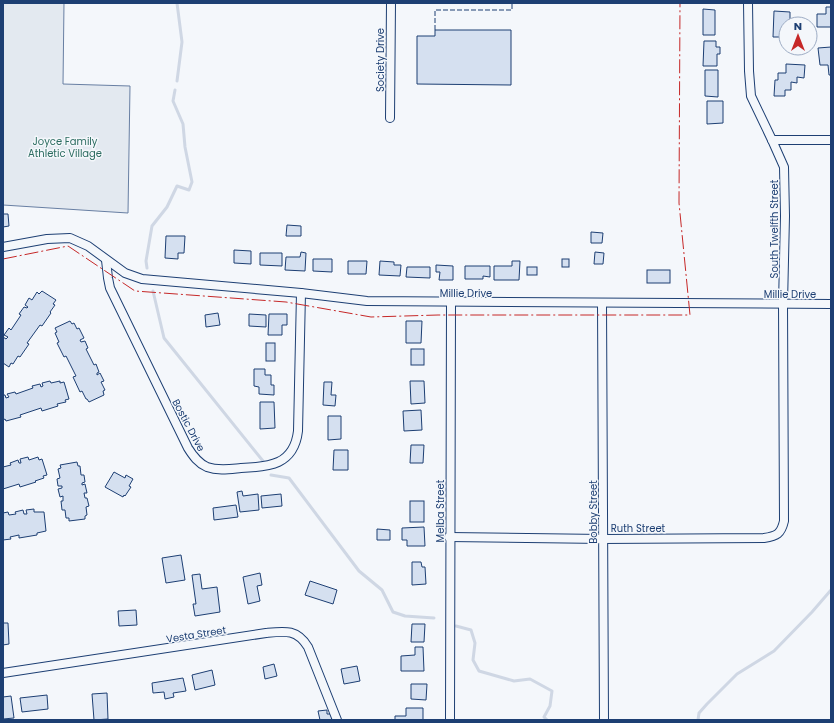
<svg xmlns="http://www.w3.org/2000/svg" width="834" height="723" font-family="Poppins,sans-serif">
  <rect width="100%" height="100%" fill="#f4f7fb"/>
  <polygon fill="#e3e9f0" stroke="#687fa3" points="3,3 64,3 63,84 130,86 128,213 3,205"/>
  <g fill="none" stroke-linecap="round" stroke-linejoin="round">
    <g stroke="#cfd7e4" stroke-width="3">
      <polyline points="177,81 182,42 177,3"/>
      <polyline points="147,268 146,261 152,226 167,207 177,186 189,190 192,182 185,147 183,124 173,101 175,90"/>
      <polyline points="153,291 164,338 263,461"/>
      <polyline points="271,475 289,478 359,571 382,590 393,612 405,616 434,618"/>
      <polyline points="456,626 471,630 475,643 473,660 479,671 514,681 530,679 552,691 550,706 544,717 547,720"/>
      <polyline points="698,720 699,713 707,704 737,674 774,651 812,612 831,590"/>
    </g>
  </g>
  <g fill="#d5e0f0" stroke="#1d3f73">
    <polygon points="826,7 831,7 831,27 817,27 817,14 826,14"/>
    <polygon points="703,9 715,10 715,35 703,35"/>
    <polygon points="774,11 790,12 790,20 795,20 795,24 786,24 786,37 773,37"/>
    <polygon points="435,30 511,30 511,85 417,84 417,36 435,36"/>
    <polygon points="704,41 716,41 716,47 720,47 720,54 717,54 717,66 703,66"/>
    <polygon points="831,47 831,75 829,75 828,65 820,65 818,48"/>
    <polygon points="786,64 805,65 804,78 797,77 797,83 791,82 791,90 785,90 785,96 774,96 775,80 778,80 778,73 786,73"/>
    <polygon points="705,70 718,70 718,97 705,96"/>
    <polygon points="707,101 723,101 723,123 707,124"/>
    <polygon points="3,214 8,214 9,226 3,227"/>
    <polygon points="287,225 301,226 301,236 286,236"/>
    <polygon points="591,232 603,233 602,243 591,243"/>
    <polygon points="166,236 185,236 184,253 178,253 178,259 165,258"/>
    <polygon points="234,250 251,251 251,264 234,263"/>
    <polygon points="301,252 306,253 305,271 285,270 286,257 300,257"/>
    <polygon points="595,252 604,253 603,264 594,264"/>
    <polygon points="260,253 282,253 282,266 260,265"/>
    <polygon points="313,259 332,259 332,272 313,271"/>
    <rect x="562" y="259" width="7" height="8"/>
    <polygon points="348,261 367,261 366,274 348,274"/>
    <polygon points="380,261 394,262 394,265 401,265 400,276 379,275"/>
    <polygon points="512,261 520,261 519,280 494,280 494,266 512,266"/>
    <polygon points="436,265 453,266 453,280 439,280 440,272 436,272"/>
    <polygon points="465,266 490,266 490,277 483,276 483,279 465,279"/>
    <polygon points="407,267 430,267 430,278 406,277"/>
    <rect x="527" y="267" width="10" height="8"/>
    <rect x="647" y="270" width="23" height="13"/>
    <polygon points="42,291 56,300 53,304 55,305 50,312 51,313 42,326 40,325 27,343 29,344 20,357 18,356 13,364 11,363 9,367 3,363 3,337 6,339 8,337 4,335 9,328 11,330 21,315 19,314 24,307 27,308 28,307 25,305 29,298 32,300 37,292 39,294"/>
    <polygon points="218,313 220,325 206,327 205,315"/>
    <polygon points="249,314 266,315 266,327 249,326"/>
    <polygon points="269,314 287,314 287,325 282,325 282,335 268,335"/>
    <polygon points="70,321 72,324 74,323 77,329 79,328 84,338 80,340 81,342 85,341 88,348 86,349 94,365 96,364 99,372 97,373 97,375 100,373 104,381 101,382 105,390 103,391 104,395 89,402 87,399 86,399 82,391 80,392 73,377 76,376 66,356 64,357 57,343 59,342 55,333 57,332 55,328"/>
    <polygon points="406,321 422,321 421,343 406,343"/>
    <rect x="266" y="343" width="9" height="18"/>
    <rect x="411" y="349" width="13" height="16"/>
    <polygon points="254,369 265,369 265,375 271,375 271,385 274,385 274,395 259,394 259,387 254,386"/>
    <polygon points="50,381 51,383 60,381 60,383 64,382 69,399 65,400 66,402 57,404 58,406 42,411 41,408 20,415 21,417 6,421 5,419 3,420 3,395 5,395 6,398 9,397 7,394 15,392 16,394 33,388 32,386 40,384 41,387 43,386 42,383"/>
    <polygon points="410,381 424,381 425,403 411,404"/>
    <polygon points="324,382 332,382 331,395 336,395 335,406 323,405"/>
    <polygon points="260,402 274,402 275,428 260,429"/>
    <polygon points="421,410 422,430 404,431 403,411"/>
    <polygon points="328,416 341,416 341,439 328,440"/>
    <polygon points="411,445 424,445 423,463 410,463"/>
    <polygon points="334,450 348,450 348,470 333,470"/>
    <polygon points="28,457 29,460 38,457 39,460 42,459 47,475 43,476 44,478 35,481 36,482 20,487 19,484 3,489 3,467 11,465 10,463 18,460 19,463 21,463 20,459"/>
    <polygon points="77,462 78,466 80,466 81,475 84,475 85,482 82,483 82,485 85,484 87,493 84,493 85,498 87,498 89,506 86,507 87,515 85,516 85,519 69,521 69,518 66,518 65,510 62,510 61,501 63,501 63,496 60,497 58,489 62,488 62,486 58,486 57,479 60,478 58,469 61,468 60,465"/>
    <polygon points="114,472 125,478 126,475 133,479 129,486 131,487 125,496 124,495 123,497 105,487"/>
    <polygon points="242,491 243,496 258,494 259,510 240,512 237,492"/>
    <polygon points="281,494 282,506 262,508 261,496"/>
    <rect x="410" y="501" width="14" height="21"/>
    <polygon points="236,505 238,517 214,520 213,508"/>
    <polygon points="34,509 34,512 44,512 46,531 37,533 37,535 19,538 19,535 10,537 11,539 3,540 3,513 8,512 9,515 16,514 15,512 23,510 24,514 27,514 26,510"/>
    <polygon points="424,527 425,546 407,546 407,540 402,540 402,528"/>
    <polygon points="377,529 390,530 390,540 377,540"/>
    <polygon points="181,555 185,580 166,583 162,558"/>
    <polygon points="412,562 421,562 422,567 425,567 426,584 412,585"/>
    <polygon points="260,573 262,585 257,586 260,601 248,604 243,577"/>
    <polygon points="200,574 202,589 217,587 220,612 195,616 193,604 196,604 192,575"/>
    <polygon points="310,581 337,590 333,604 305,595"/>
    <polygon points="136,610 137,625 119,626 118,611"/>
    <polygon points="3,623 8,623 9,644 3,645"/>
    <polygon points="412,624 425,624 424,642 411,642"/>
    <polygon points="415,647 423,647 424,671 401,671 401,656 415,655"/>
    <polygon points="274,664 277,676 265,679 263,667"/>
    <polygon points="357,666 360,681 344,684 341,669"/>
    <polygon points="212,670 215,685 195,690 192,675"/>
    <polygon points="183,678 186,691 173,693 174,697 165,699 164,692 153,693 152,683"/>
    <polygon points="411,684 427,684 426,700 411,699"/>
    <polygon points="107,693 108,719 94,720 92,694"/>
    <polygon points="47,695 48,709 22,712 20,698"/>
    <polygon points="11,696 14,718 3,719 3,697"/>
    <polygon points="406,708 423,708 423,720 395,720 395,716 406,716"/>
    <polygon points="327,710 327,714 331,714 332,720 320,720 318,711"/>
  </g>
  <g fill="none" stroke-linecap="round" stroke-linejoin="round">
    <defs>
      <g id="street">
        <polyline points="390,118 391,3"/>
        <polyline points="772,140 831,140"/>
        <polyline points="3,247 47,239 70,238 88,246 125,273 142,279 301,293 367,301 831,304"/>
        <path d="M 106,260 L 108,278 L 110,288 L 188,448 C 193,456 198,463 207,467 C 218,471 230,469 241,468 C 269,467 294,465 298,431 L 301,293"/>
        <polyline points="602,303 604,720"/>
        <path d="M 449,537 L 603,539 L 764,538 C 777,536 781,534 784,521 L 783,304 L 785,216 L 784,167 L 772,140 L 751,96 L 749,71 L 748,3"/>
        <path d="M 3,673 L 266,633 C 285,631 297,629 308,647 L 337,720"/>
        <polyline points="450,720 451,303"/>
      </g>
    </defs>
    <use href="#street" stroke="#1d3f73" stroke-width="10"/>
    <use href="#street" stroke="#f4f7fb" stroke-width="8"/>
    <polyline stroke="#1d3f73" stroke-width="1" stroke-dasharray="5 2" stroke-linecap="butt" points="435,30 435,10 512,10 512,3"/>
    <polyline stroke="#c62828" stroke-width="1" stroke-dasharray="14 3 2 3" stroke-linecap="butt" points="3,259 68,246 135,291 286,302 371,317 438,315 690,315 679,203 680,3"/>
  </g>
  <g text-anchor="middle" stroke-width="3" stroke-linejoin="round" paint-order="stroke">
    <g font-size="10" fill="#1d3f73" stroke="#f4f7fb">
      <text transform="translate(380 60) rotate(-90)" y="4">Society Drive</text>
      <text transform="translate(774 229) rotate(-90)" y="4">South Twelfth Street</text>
      <text x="466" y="297">Millie Drive</text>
      <text x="790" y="298">Millie Drive</text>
      <text transform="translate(189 425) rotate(62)" y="4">Bostic Drive</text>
      <text transform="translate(440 511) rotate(-90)" y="4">Melba Street</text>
      <text transform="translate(593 512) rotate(-90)" y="4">Bobby Street</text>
      <text x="638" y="532">Ruth Street</text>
      <text transform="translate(196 634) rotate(-9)" y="4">Vesta Street</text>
    </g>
    <g font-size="10" fill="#2c6c60" stroke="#f4f7fb">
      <text x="65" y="145">Joyce Family<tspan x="65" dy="12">Athletic Village</tspan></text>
    </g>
  </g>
  <rect width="834" height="723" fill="none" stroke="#1d3f73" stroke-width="8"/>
  <g transform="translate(798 36)"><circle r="19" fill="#f4f7fb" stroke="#9eadc5"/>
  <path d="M0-3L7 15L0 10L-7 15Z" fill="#c62828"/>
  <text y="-6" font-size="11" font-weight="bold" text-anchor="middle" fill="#1d3f73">N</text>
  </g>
</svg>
